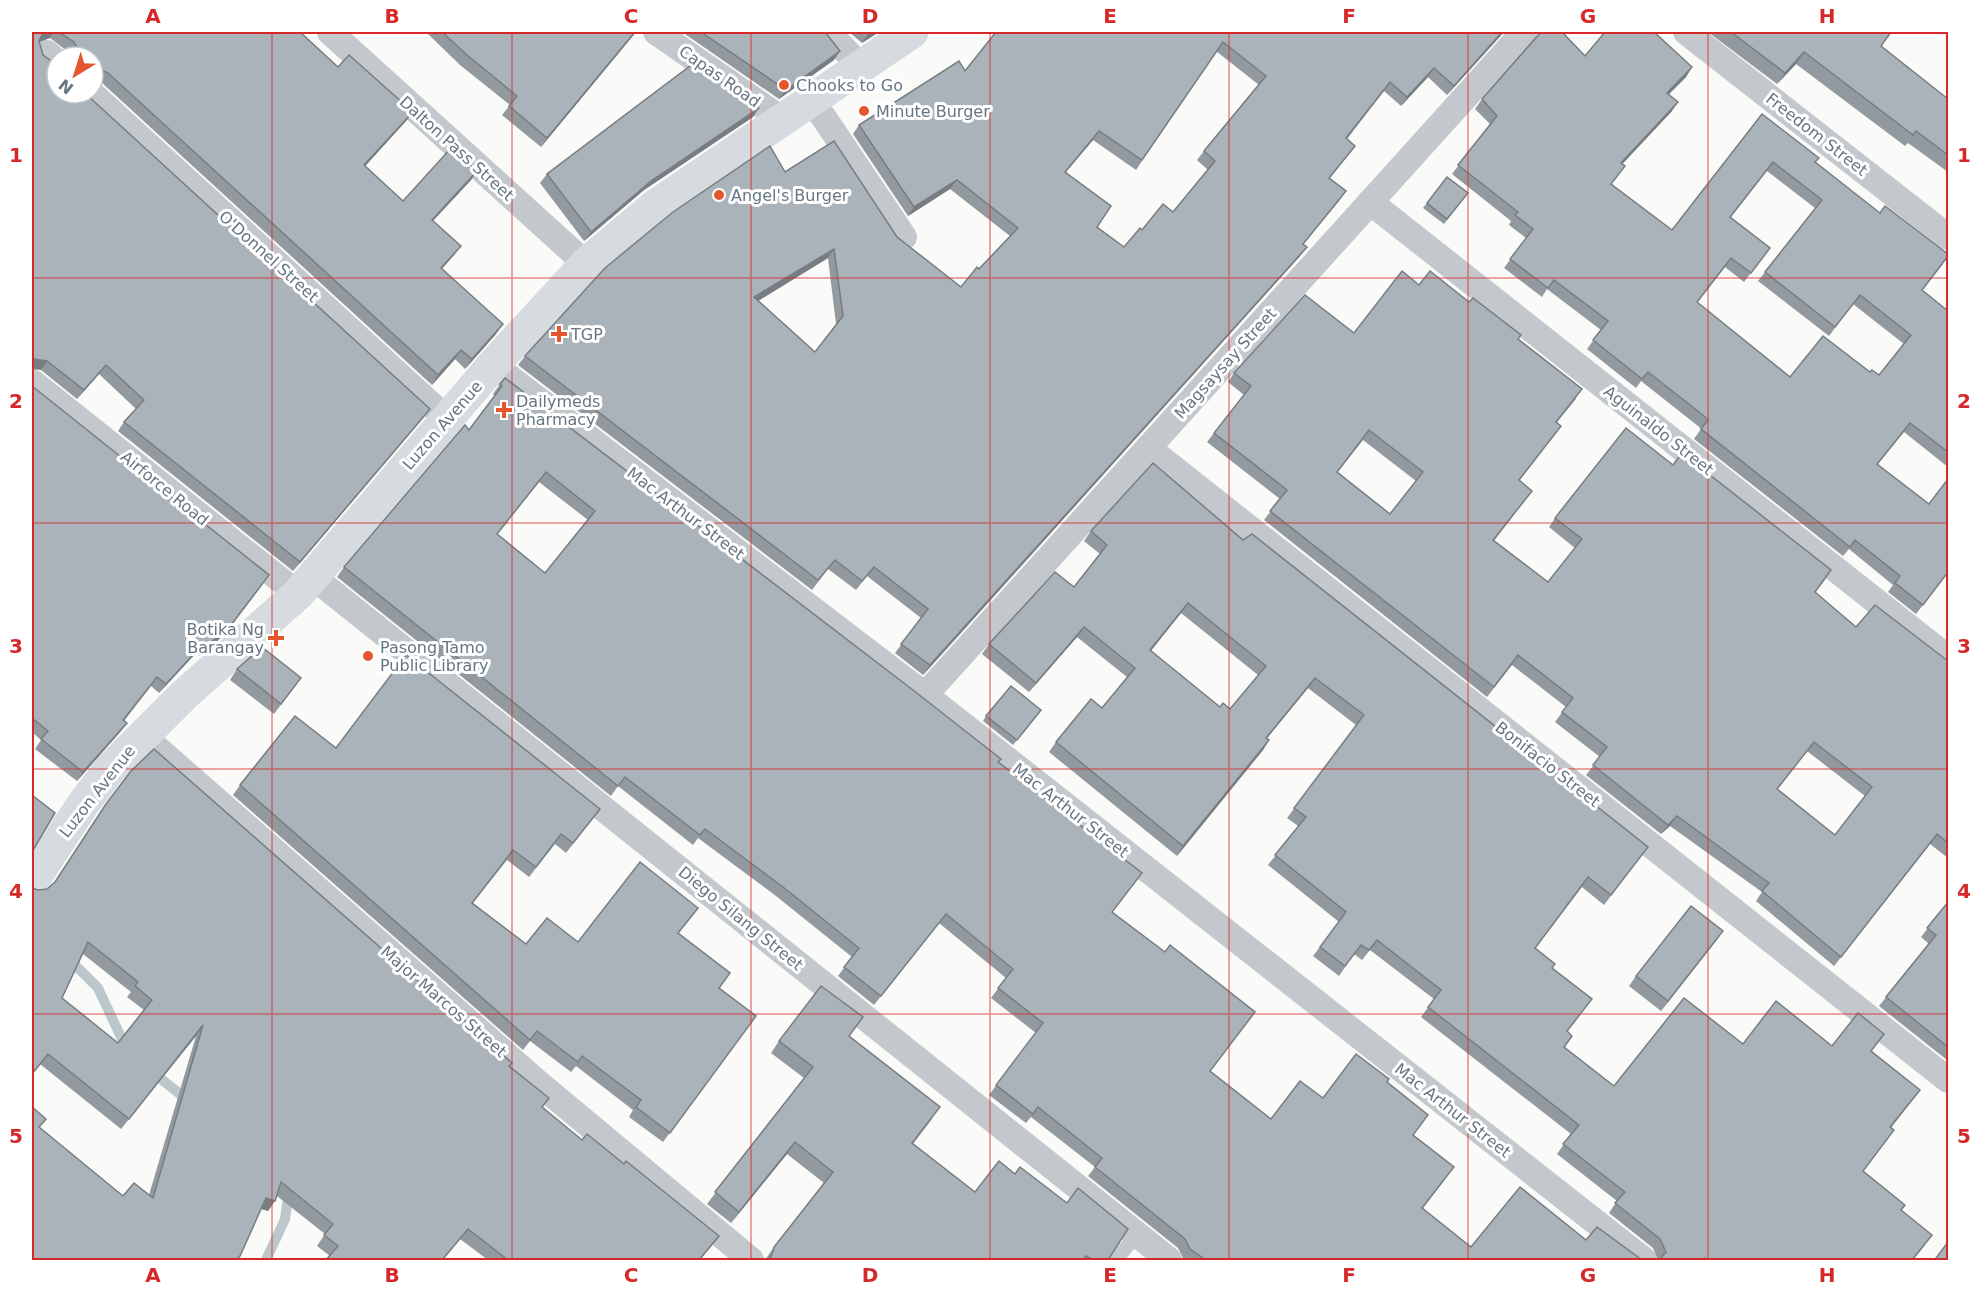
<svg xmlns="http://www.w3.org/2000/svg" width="1980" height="1292" font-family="'DejaVu Sans',sans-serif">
  <rect width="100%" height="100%" fill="#fafaf8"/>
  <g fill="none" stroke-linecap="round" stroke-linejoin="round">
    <g stroke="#bbc7cb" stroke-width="10">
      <polyline points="66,956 98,988 127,1050"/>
      <polyline points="152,1072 189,1101"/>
      <polyline points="266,1260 285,1219 289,1190"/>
    </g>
    <polyline stroke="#c3c8cc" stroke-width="14" points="1116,1260 1137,1234"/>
    <g stroke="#c3c8cc" stroke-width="26">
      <polyline points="330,32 586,264"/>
      <polyline points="656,32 783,120"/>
      <polyline points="828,32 861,67"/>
      <polyline points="1686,32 1948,237"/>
      <polyline points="47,53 57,62"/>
      <polyline points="91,93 447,419"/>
      <polyline points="812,100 904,237"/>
      <polyline points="1370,202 1948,658"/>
      <polyline points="493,365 925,695 1644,1260"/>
      <polyline points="32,382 298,594"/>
      <polyline points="1148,448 1948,1080"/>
      <polyline points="313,577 1169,1260"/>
      <polyline points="925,695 1524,32"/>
      <polyline points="142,735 536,1081 751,1260"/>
    </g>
    <polyline stroke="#d6dbdf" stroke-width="33" points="32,882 83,804 110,769 184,695 298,594 493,365 586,264 655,206 912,32"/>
  </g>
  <g fill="#929a9f" fill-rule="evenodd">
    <polygon points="32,32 300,32 338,67 413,112 406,121 365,166 403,201 477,171 471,180 433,221 454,255 442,269 496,334 465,369 455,359 432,385 101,82 93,79 93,57 71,57 67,51 50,38 39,42 43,55 87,95 423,418 293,571 118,431 124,422 136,409 99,374 77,399 41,370"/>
    <polygon points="426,32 636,32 541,147 502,115 510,105 460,65"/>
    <polygon points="682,32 825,32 834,60 779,99"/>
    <polygon points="849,32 879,32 862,43"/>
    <path d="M 996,32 L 1504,32 L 1447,95 L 1428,77 L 1401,106 L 1384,91 L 1347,139 L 1355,146 L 1330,178 L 1346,191 L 1303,244 L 1300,256 L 923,675 L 895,653 L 921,618 L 867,576 L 856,590 L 828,569 L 812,590 L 518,365 L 525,356 L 785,172 L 897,237 L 961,287 L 1010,236 L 950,189 L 908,216 L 853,134 L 859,125 L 965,71 ZM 1216,51 L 1259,85 L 1204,151 L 1197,160 L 1208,170 L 1173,212 L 1142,230 L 1124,247 L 1097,227 L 1066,172 L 1093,140 L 1136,170 ZM 828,258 L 836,324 L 815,352 L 758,301 Z"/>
    <path d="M 1537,32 L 1562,32 L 1585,56 L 1692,67 L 1686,77 L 1669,94 L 1672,111 L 1622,164 L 1611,185 L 1672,230 L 1762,114 L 1816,162 L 1943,264 L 1922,290 L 1948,311 L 1948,467 L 1904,432 L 1878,464 L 1948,573 L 1916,614 L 1888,592 L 1893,585 L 1849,549 L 1843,556 L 1694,439 L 1701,429 L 1698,426 L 1641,381 L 1636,388 L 1587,349 L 1601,330 L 1547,289 L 1542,297 L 1504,268 L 1526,238 L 1509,225 L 1511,221 L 1452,174 L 1490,124 L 1475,109 L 1482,99 L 1538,34 ZM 1767,171 L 1815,208 L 1758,281 L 1829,336 L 1853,304 L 1904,344 L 1879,375 L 1870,372 L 1790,377 L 1697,303 L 1725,267 L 1744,282 L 1763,257 L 1731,217 Z"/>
    <polygon points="1708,32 1892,32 1881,46 1948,99 1948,172 1908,143 1905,146 1796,64 1777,84"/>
    <polygon points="753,117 644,190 584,241 540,183 547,174"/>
    <polygon points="1447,177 1468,193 1444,224 1423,208"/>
    <path d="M 1419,285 L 1469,302 L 1518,339 L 1576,399 L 1557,422 L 1561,426 L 1519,481 L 1532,491 L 1494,541 L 1548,582 L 1575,548 L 1549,527 L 1555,518 L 1673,465 L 1825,580 L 1815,592 L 1856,627 L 1948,661 L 1948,858 L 1930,844 L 1834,966 L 1756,901 L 1762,892 L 1670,826 L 1661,834 L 1586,775 L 1600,757 L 1555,722 L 1566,707 L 1512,665 L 1487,697 L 1264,520 L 1280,499 L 1207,442 L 1244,395 L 1228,382 L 1234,373 L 1354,333 ZM 1363,440 L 1416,481 L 1390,514 L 1337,473 ZM 1807,751 L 1865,796 L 1835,835 L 1777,789 Z"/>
    <path d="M 500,384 L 1142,873 L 1112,912 L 1165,952 L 1255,1012 L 1210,1071 L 1271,1119 L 1323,1098 L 1387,1082 L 1413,1136 L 1454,1167 L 1423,1208 L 1471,1247 L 1586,1240 L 1642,1260 L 1186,1260 L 1183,1258 L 1178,1248 L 1088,1176 L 1095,1167 L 1031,1117 L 1026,1123 L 989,1095 L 1036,1033 L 991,998 L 1006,978 L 939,923 L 874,1005 L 838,976 L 852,957 L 776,896 L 698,838 L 693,845 L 618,786 L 611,796 L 337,577 L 344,567 L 469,430 L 495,396 L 493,394 ZM 539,482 L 588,520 L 545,573 L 497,534 Z"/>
    <polygon points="32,386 262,585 225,634 200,656 196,653 159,693 151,686 124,721 120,732 77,781 35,749 41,740 32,732"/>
    <path d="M 1091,531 L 1243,540 L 1648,847 L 1604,905 L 1582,887 L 1535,949 L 1552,968 L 1592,999 L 1567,1032 L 1564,1047 L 1614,1086 L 1743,1044 L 1832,1046 L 1871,1052 L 1920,1090 L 1891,1128 L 1887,1140 L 1863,1171 L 1901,1211 L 1925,1245 L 1913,1260 L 1658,1260 L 1653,1248 L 1609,1213 L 1617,1201 L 1557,1154 L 1571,1134 L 1421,1017 L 1434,999 L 1370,950 L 1362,960 L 1354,954 L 1339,976 L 1313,956 L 1339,922 L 1268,865 L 1298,826 L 1287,818 L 1356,725 L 1308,688 L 1267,738 L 1269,740 L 1263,750 L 1177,856 L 1049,752 L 1056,742 L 1102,708 L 1127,677 L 1077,637 L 1029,692 L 982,654 L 989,644 L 1074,587 L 1100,554 L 1084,541 ZM 1181,613 L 1258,675 L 1230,709 L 1220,707 L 1151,651 Z"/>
    <polygon points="237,669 301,678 274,714 230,680"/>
    <polygon points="1041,710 1013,745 983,721 986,716"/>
    <polygon points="336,748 600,809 566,853 555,844 529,877 507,860 473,903 526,944 578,942 691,917 678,933 719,988 756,1016 663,1142 629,1117 633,1110 576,1066 571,1072 530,1041 523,1050 233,795 240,785"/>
    <path d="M 32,888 L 510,1066 L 543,1108 L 582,1140 L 624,1164 L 719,1236 L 700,1260 L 488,1260 L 460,1239 L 330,1256 L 317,1246 L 325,1234 L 277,1196 L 268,1211 L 261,1209 L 32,1260 L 32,1107 L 46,1119 L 39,1128 L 123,1196 L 149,1195 L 196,1036 L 121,1129 L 40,1064 ZM 83,954 L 131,992 L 127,997 L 144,1010 L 118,1043 L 62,998 Z"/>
    <polygon points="1948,902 1948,1058 1947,1060 1879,1006 1929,944 1921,937"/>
    <polygon points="1723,931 1661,1011 1629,986 1636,976"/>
    <polygon points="850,1036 932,1119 913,1144 975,1192 1108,1260 765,1260 774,1247 824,1183 787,1154 731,1223 707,1204 804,1078 771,1053 779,1041"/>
  </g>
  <g fill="#777d82">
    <polygon points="48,32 54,32 50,38 36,43 43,33"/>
    <polygon points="635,32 636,32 541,147 547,138"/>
    <polygon points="872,32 879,32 862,43 868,34"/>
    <polygon points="1502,32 1504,32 1447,95 1454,86"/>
    <polygon points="840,51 834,60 779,99 786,90"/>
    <polygon points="1804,52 1796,64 1777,84 1785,73"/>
    <polygon points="1692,67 1686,77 1661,102 1667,93"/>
    <polygon points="1434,68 1428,77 1401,106 1407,97"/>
    <polygon points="100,69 94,78 93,79 93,71"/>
    <polygon points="1678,102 1672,111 1614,173 1621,163"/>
    <polygon points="759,108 753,117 644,190 584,241 591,232 651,181"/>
    <polygon points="413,112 406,121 358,174 364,165"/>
    <polygon points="1099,131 1093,140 1058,181 1065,172"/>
    <polygon points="477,171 471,180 425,229 432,220"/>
    <polygon points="957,180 950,189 908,216 914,207"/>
    <polygon points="1346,191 1339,201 1296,253 1303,244"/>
    <polygon points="461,246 454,255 434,277 441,268"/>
    <polygon points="1307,247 1300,256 923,675 930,665"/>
    <polygon points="834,249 828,258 748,307 754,297"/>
    <polygon points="503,324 496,334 465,369 472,359"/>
    <polygon points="461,350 455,359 432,385 438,375"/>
    <polygon points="34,359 47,361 41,370 32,369 32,360"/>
    <polygon points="106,365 99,374 77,399 84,390"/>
    <polygon points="430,409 423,418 293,571 300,562"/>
    <polygon points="546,472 539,482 490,543 497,534"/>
    <polygon points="262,585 225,634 200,656 206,647"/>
    <polygon points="1188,603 1181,613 1143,660 1150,650"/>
    <polygon points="1084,627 1077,637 1029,692 1036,683"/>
    <polygon points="203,644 196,653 159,693 166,684"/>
    <polygon points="1315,678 1308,688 1259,748 1266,738"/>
    <polygon points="127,723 120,732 77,781 83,772"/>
    <polygon points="1269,740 1263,750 1177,856 1183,846"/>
    <polygon points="1677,816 1670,826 1661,834 1668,825"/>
    <polygon points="1937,834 1930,844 1834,966 1841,957"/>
    <polygon points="1723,931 1716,941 1661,1011 1668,1001"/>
    <polygon points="203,1025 196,1036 121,1129 129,1119"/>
    <polygon points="795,1142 787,1154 731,1223 739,1212"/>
    <polygon points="266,1198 275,1201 268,1211 259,1208"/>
    <polygon points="468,1229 443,1260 442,1260"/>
  </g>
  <g fill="#aab3b9" stroke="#777d82" stroke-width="1.5" fill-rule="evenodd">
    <polygon points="32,32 48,32 43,33 39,41 43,55 57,65 57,93 87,93 87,95 430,409 300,562 124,422 144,400 106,365 84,390 47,361 34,359 32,360"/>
    <polygon points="59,32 300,32 338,67 349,55 413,112 364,165 403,201 451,148 477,171 432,220 461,246 441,268 503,324 472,359 461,350 438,375 108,73 100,69 93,71 93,57 76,57 78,49 74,42"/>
    <polygon points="442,32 635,32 547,138 509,106 517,96 467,55"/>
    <polygon points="701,32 825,32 840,51 786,90"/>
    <path d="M 996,32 L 1502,32 L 1454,86 L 1434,68 L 1407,97 L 1390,82 L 1346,138 L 1355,146 L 1329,178 L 1346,191 L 1303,244 L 1307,247 L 930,665 L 901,644 L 928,609 L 874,567 L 862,581 L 835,560 L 818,580 L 525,356 L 605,268 L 673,212 L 770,146 L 785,172 L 834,141 L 897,237 L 961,287 L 977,267 L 979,269 L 1018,228 L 957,180 L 914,207 L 859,125 L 959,61 L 965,71 ZM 1223,42 L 1266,76 L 1204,151 L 1215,161 L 1173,212 L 1163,204 L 1142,230 L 1140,228 L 1124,247 L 1097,227 L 1111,206 L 1065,172 L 1099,131 L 1142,160 ZM 834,249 L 843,316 L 815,352 L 754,297 Z"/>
    <path d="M 1541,32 L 1562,32 L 1585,56 L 1605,32 L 1654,32 L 1692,67 L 1667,93 L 1678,102 L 1621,163 L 1625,166 L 1611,184 L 1672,230 L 1762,114 L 1819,158 L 1815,162 L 1880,213 L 1885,206 L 1948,254 L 1948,256 L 1922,290 L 1948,311 L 1948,452 L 1910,423 L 1877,464 L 1929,504 L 1948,479 L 1948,572 L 1923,605 L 1895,583 L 1900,576 L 1855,540 L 1850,547 L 1701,429 L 1708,420 L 1704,416 L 1648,372 L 1642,379 L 1593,340 L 1608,321 L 1554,280 L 1548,288 L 1510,259 L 1533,229 L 1515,215 L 1518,212 L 1458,165 L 1497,116 L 1482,99 ZM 1773,162 L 1822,200 L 1765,272 L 1835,327 L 1860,295 L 1911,335 L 1879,375 L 1872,370 L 1870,372 L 1823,336 L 1790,377 L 1697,302 L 1731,258 L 1751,273 L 1770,248 L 1730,217 Z"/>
    <polygon points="1731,32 1891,32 1881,46 1948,99 1948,155 1916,131 1913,135 1804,52 1785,73"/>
    <polygon points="694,63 759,108 651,181 591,232 547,174"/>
    <polygon points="1447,177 1468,193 1447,219 1427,203"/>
    <path d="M 1402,271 L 1419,285 L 1430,271 L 1469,302 L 1473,298 L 1521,335 L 1518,339 L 1582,389 L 1556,422 L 1561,426 L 1519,480 L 1532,491 L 1493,540 L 1548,582 L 1582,539 L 1555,518 L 1626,428 L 1673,465 L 1682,453 L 1831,570 L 1815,592 L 1856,627 L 1875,605 L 1948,661 L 1948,843 L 1937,834 L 1841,957 L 1762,891 L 1769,883 L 1677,816 L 1668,825 L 1593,765 L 1607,747 L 1562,712 L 1573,698 L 1518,655 L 1494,687 L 1270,511 L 1287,490 L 1214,433 L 1251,386 L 1234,373 L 1305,295 L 1354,333 ZM 1369,430 L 1423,472 L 1390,514 L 1337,472 ZM 1814,742 L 1872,787 L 1835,835 L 1777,789 Z"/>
    <path d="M 505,378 L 913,690 L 1001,759 L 998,762 L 1142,873 L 1112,912 L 1165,952 L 1170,945 L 1255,1012 L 1210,1071 L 1271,1119 L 1300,1081 L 1323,1098 L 1356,1054 L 1389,1079 L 1387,1082 L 1428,1115 L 1413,1135 L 1454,1167 L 1422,1208 L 1471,1247 L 1520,1187 L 1586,1240 L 1597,1227 L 1642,1260 L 1206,1260 L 1190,1249 L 1185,1239 L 1095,1167 L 1102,1158 L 1038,1107 L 1033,1114 L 996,1085 L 1043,1023 L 998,988 L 1013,969 L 946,914 L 881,996 L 844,967 L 859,948 L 783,887 L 705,829 L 700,835 L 625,777 L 618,786 L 344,567 L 465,425 L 469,430 L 502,386 L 500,384 ZM 546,472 L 595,511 L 545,573 L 497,534 Z"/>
    <polygon points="32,386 269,575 231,625 206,647 203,644 166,684 157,677 123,720 127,723 83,772 41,739 48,731 32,718"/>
    <path d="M 1153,463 L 1243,540 L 1252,534 L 1648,847 L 1611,895 L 1588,877 L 1535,948 L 1555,964 L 1552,968 L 1592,999 L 1567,1031 L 1572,1036 L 1564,1047 L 1614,1086 L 1684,998 L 1743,1044 L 1776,1001 L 1832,1046 L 1858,1013 L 1884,1034 L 1871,1051 L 1920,1090 L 1890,1127 L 1894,1130 L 1863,1171 L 1905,1205 L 1901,1210 L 1932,1235 L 1912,1260 L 1708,1260 L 1705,1258 L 1703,1260 L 1659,1260 L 1666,1252 L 1660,1239 L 1615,1203 L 1625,1192 L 1563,1144 L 1579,1125 L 1428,1007 L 1441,990 L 1377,940 L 1369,950 L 1361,945 L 1345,966 L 1320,947 L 1346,912 L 1275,855 L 1306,817 L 1294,808 L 1364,715 L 1315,678 L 1266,738 L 1269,740 L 1183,846 L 1056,742 L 1091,699 L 1102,708 L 1135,668 L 1084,627 L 1036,683 L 989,644 L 1055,572 L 1074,587 L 1107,545 L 1091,531 ZM 1188,603 L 1266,666 L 1230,709 L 1223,703 L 1220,707 L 1150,650 Z"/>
    <polygon points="262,647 301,678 281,704 237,669"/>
    <polygon points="406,655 600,809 573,843 561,834 536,867 513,850 472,903 526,944 547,918 578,942 640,862 698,908 678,933 730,973 719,988 756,1016 670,1133 636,1107 641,1100 582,1056 578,1062 537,1031 530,1040 240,785 295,716 336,748"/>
    <polygon points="1011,686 1041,710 1017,740 986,716"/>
    <path d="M 154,749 L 512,1063 L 509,1066 L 549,1098 L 542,1107 L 582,1140 L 587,1134 L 624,1164 L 626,1161 L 719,1236 L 699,1260 L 508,1260 L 468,1229 L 442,1260 L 326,1260 L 338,1246 L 324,1235 L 333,1224 L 281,1182 L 275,1201 L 266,1198 L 240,1256 L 236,1260 L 32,1260 L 32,1107 L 46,1119 L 39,1127 L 123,1196 L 134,1183 L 153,1198 L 203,1025 L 129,1119 L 48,1054 L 32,1074 L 32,888 L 38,890 L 47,889 L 55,882 L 106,804 L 131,771 ZM 88,942 L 138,982 L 135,986 L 152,1000 L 118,1043 L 62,998 Z"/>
    <polygon points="32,795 55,813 32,852"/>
    <polygon points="1948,902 1948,1047 1886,997 1936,935 1927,928"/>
    <polygon points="1691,906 1723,931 1668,1001 1636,976"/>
    <polygon points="821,986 863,1017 849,1036 940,1107 912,1143 975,1192 999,1161 1015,1174 1020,1167 1067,1203 1078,1188 1128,1229 1108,1260 1093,1260 1086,1256 1082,1260 766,1260 771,1257 774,1247 833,1172 795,1142 739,1212 715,1192 813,1067 779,1041"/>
    <polygon points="1948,1242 1948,1260 1939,1260 1936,1258"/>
  </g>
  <path fill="none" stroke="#d62828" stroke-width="1.5" stroke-opacity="0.55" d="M 272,32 L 272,1260M 512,32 L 512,1260M 751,32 L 751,1260M 990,32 L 990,1260M 1229,32 L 1229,1260M 1468,32 L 1468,1260M 1708,32 L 1708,1260M 32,278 L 1948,278M 32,523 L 1948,523M 32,769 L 1948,769M 32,1014 L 1948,1014"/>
  <g fill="#e4572e" stroke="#fff" stroke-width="2">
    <circle cx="784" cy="85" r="6"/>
    <circle cx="864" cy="111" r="6"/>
    <circle cx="719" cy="195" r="6"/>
    <path d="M556 325h6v6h6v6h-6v6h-6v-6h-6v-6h6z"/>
    <path d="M501 401h6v6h6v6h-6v6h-6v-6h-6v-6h6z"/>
    <path d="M273 629h6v6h6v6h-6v6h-6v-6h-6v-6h6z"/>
    <circle cx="368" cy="656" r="6"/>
  </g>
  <g text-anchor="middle" stroke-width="6" stroke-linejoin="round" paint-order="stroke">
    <g font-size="16" fill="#657683" stroke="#fff">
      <text transform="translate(720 76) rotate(35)" y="6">Capas Road</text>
      <text transform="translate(1817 134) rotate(38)" y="6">Freedom Street</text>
      <text transform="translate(457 148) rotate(42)" y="6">Dalton Pass Street</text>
      <text transform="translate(269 256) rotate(42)" y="6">O'Donnel Street</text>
      <text transform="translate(1225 363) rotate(-48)" y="6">Magsaysay Street</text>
      <text transform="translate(442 425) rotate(-49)" y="6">Luzon Avenue</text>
      <text transform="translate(1659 430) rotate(38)" y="6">Aguinaldo Street</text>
      <text transform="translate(165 488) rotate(39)" y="6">Airforce Road</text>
      <text transform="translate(686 513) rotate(37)" y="6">Mac Arthur Street</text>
      <text transform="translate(1548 764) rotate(38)" y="6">Bonifacio Street</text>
      <text transform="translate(97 791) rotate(-52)" y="6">Luzon Avenue</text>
      <text transform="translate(1071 810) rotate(38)" y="6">Mac Arthur Street</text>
      <text transform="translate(741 918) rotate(39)" y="6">Diego Silang Street</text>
      <text transform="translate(444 1001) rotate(41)" y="6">Major Marcos Street</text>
      <text transform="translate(1453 1110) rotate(38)" y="6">Mac Arthur Street</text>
    </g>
    <g font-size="16" fill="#657683" stroke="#fff" text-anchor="start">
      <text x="796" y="91">Chooks to Go</text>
      <text x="876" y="117">Minute Burger</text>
      <text x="731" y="201">Angel's Burger</text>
      <text x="571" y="340">TGP</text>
      <text x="516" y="407">Dailymeds<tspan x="516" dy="18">Pharmacy</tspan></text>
      <text x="264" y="635" text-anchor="end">Botika Ng<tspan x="264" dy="18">Barangay</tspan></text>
      <text x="380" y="653">Pasong Tamo<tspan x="380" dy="18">Public Library</tspan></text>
    </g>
  </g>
  <rect width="1980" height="1292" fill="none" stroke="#ffffff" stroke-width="66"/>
  <g transform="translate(75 75) rotate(218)"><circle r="28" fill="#ffffff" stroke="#c1c8cd" stroke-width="1.5"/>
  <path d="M0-4.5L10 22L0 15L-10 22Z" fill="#e4572e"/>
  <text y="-9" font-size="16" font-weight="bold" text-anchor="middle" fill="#657683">N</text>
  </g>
  <rect x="33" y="33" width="1914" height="1226" fill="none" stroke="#d62828" stroke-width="2"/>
  <g font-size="20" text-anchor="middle" font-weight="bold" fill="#d62828">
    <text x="153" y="23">A</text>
    <text x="392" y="23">B</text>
    <text x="631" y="23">C</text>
    <text x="870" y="23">D</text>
    <text x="1110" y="23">E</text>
    <text x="1349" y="23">F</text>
    <text x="1588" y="23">G</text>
    <text x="1827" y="23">H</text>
    <text x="16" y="162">1</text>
    <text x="1964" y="162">1</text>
    <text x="16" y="408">2</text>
    <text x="1964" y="408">2</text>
    <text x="16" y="653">3</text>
    <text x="1964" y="653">3</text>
    <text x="16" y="898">4</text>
    <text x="1964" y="898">4</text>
    <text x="16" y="1143">5</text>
    <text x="1964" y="1143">5</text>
    <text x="153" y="1282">A</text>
    <text x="392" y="1282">B</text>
    <text x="631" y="1282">C</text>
    <text x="870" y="1282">D</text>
    <text x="1110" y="1282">E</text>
    <text x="1349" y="1282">F</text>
    <text x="1588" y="1282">G</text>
    <text x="1827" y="1282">H</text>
  </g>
</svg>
